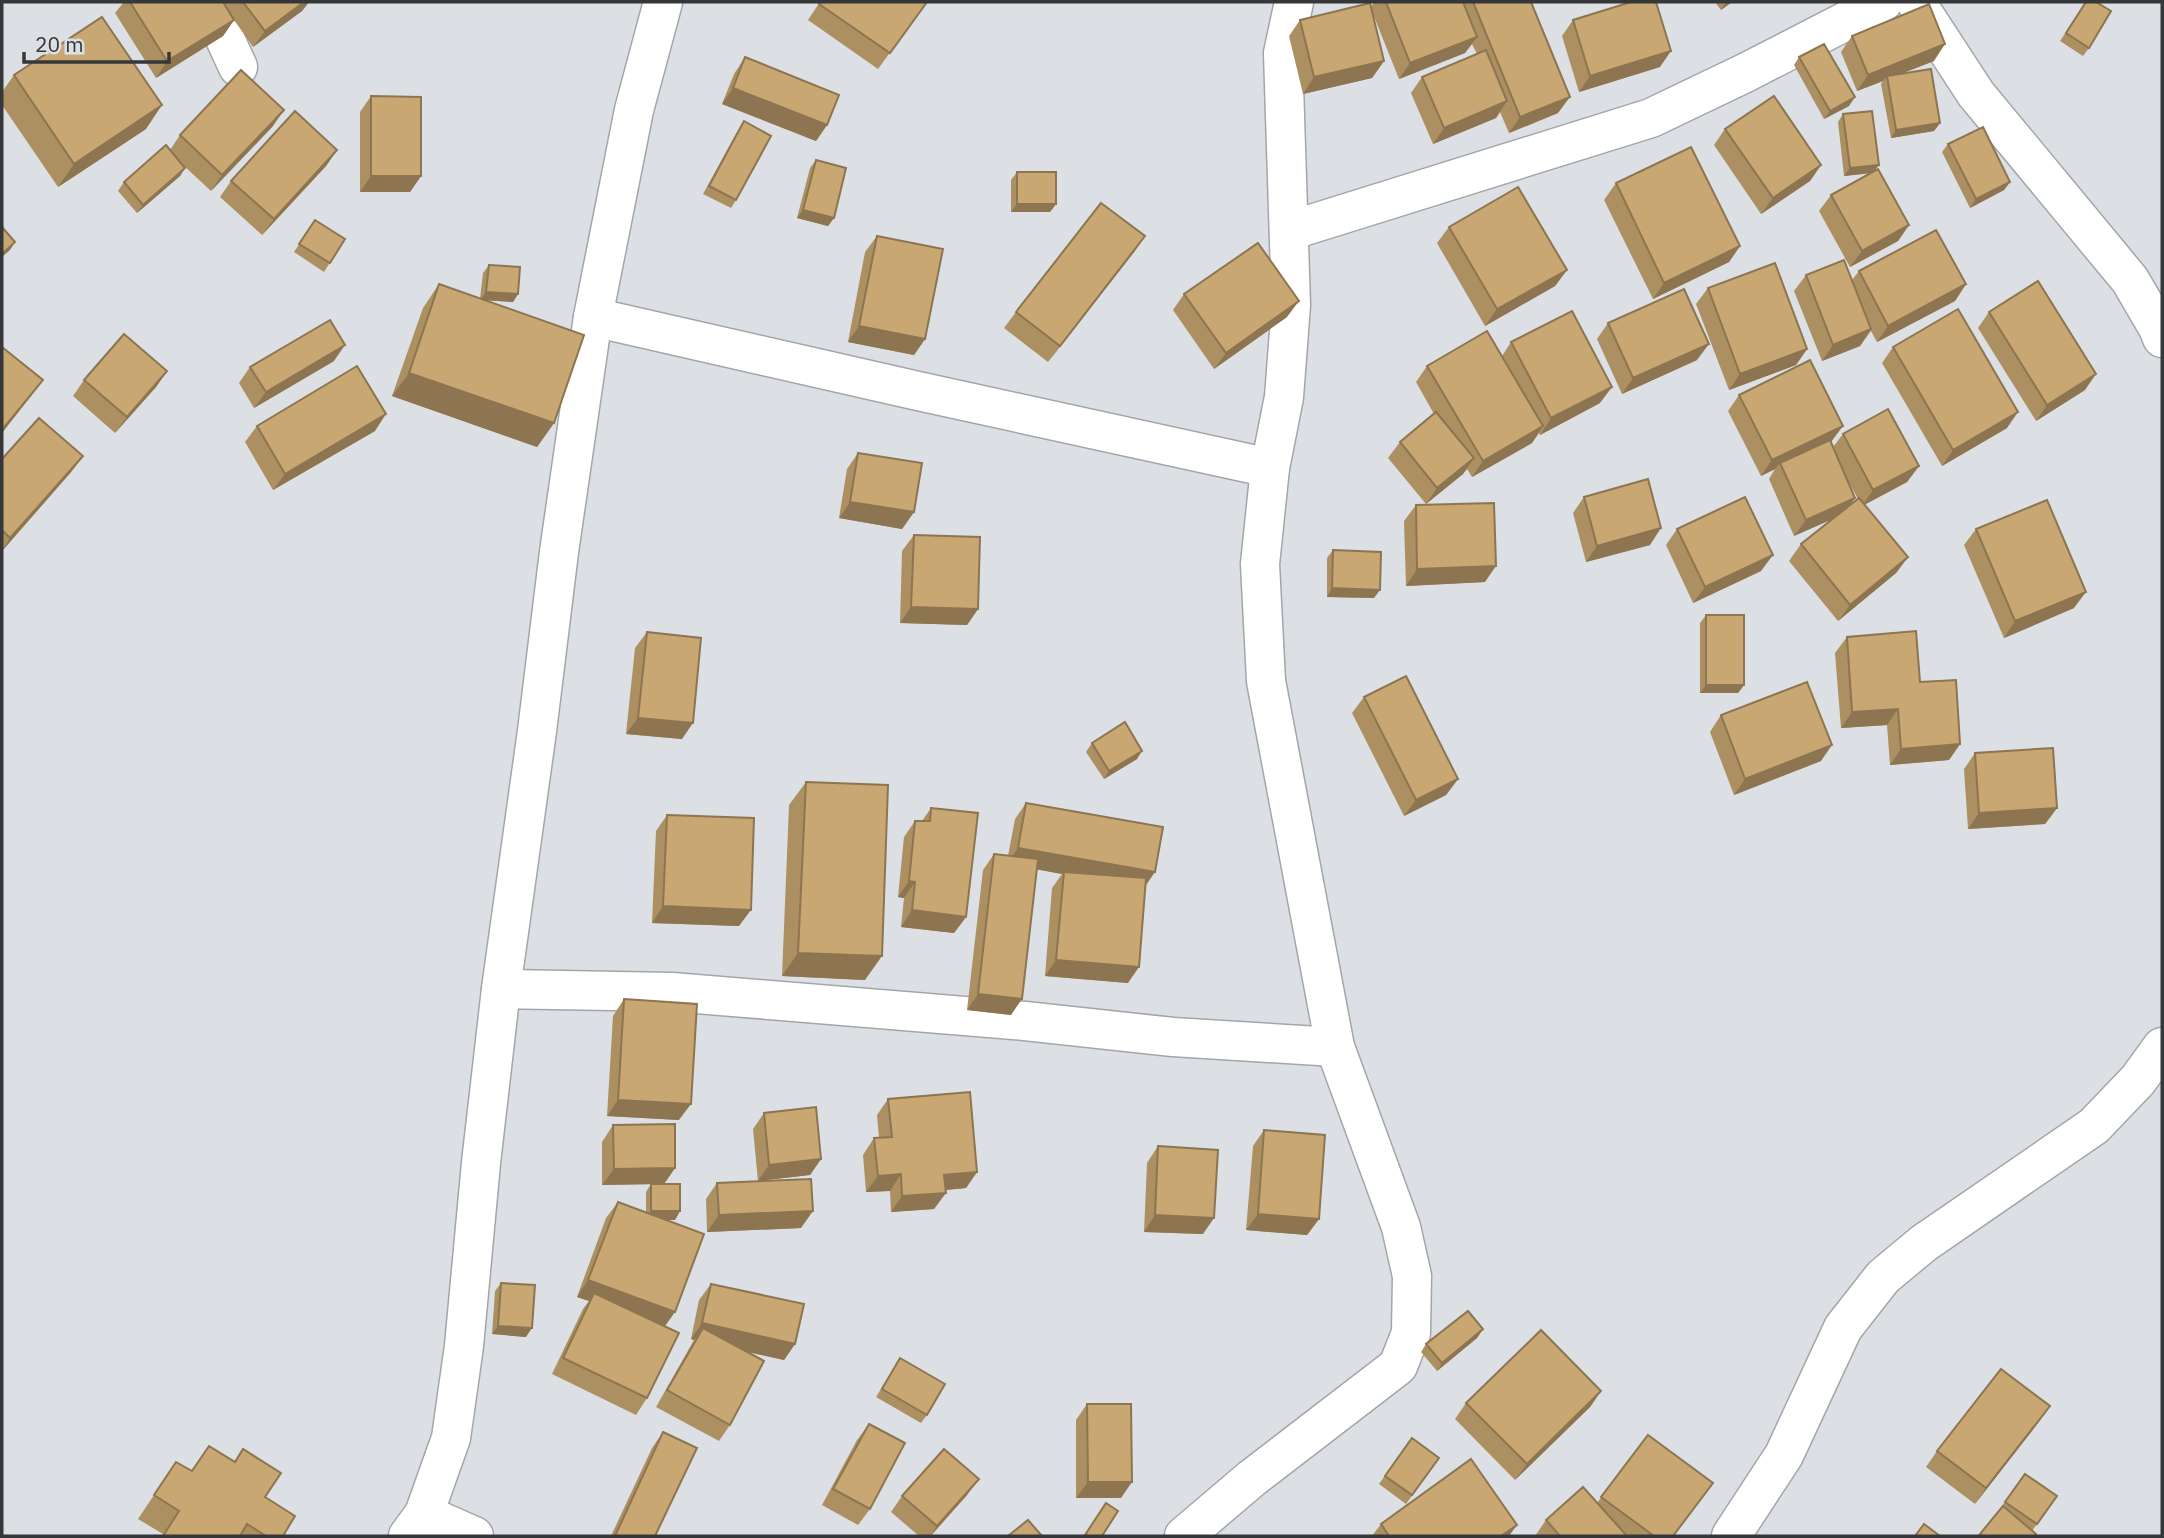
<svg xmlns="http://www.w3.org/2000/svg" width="2164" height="1538" font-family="'IBM Plex Sans',sans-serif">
  <rect width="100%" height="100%" fill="#dce0e4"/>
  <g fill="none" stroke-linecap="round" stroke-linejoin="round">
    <defs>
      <g id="minor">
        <polyline points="208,2 238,67"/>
        <polyline points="1916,2 1976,94 2130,280 2158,328 2162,338"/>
        <polyline points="1289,231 1651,118 1745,73 1883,2"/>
        <polyline points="593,317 918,391 1270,468"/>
        <polyline points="501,989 672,992 1025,1021 1173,1037 1335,1047"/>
        <polyline points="424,1514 474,1536"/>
        <polyline points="408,1536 424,1514 451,1438 464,1346 481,1163 501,989 537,731 559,552 593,317 634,110 663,2"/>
        <polyline points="1184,1536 1251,1479 1398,1366 1411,1333 1412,1276 1401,1227 1335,1047 1266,681 1260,564 1270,468 1284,397 1291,305 1283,53 1294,2"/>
        <polyline points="1731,1536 1784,1455 1843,1328 1883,1277 1924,1243 2094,1126 2138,1080 2162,1047"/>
      </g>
    </defs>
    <use href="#minor" stroke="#a2a6aa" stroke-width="41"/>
    <use href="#minor" stroke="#fff" stroke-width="38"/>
  </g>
  <g fill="#ac9062" fill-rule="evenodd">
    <polygon points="124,2 309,2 302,11 253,47 234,20 223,36 156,78 115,13"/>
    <polygon points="820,2 927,2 878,69 808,20"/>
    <polygon points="1374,2 1531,2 1558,113 1509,133 1500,112 1496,118 1433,144 1411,93 1422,77 1477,54 1472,44 1465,53 1399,79 1371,9 1384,61 1372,78 1303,94 1289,36 1300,20 1371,7"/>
    <polygon points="1715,2 1732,2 1721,10"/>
    <polygon points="2086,2 2089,48 2083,56 2060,41"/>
    <polygon points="1573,20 1660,67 1579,92 1562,36"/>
    <polygon points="1852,36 1934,61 1901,74 1940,123 1934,131 1891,138 1881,84 1883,81 1857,91 1841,52"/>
    <polygon points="745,57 827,125 816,141 722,104 734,74"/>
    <polygon points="1799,57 1849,106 1824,119 1794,65"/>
    <polygon points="14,75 146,129 58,187 2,105 2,92"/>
    <polygon points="371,96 421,176 410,192 360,192 360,112"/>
    <polygon points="1843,114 1875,171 1909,225 1898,241 1850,267 1819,211 1831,195 1869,173 1844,176 1838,122"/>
    <polygon points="744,121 736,200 731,208 703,194 738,130"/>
    <polygon points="273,126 211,191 183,165 185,168 180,176 137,213 118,191 124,182 170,150 180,135"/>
    <polygon points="1725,129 1821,165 1810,181 1761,214 1714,145"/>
    <polygon points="1948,144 2010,182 2004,190 1970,208 1942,152"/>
    <polygon points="337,150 326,166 262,235 220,197 231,181"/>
    <polygon points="816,160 834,218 828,226 797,218 810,168"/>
    <polygon points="1017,172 1056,204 1050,212 1011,212 1011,180"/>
    <polygon points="1616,183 1740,246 1729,262 1653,299 1604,200"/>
    <polygon points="315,220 345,239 324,272 294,252"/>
    <polygon points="1449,227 1567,270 1555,286 1485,326 1437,243"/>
    <polygon points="877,236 925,339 914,355 848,342 865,252"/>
    <polygon points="1145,236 1134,252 1048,362 1004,328 1016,312"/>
    <polygon points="489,265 518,294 513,302 484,300 554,423 537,447 392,396 423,308 439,284 480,299 483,273"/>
    <polygon points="1859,271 1966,284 1955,301 1877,342 1871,331 1860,346 1822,361 1794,291 1806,275 1852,280"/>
    <polygon points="1708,288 1807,349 1796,365 1729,390 1696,304"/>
    <polygon points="1184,294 1287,317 1214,369 1173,310"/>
    <polygon points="1989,312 2085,390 2036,421 1978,328"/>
    <polygon points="1608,323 1697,360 1622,394 1597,339"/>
    <polygon points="1511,342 1600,403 1540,435 1539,433 1532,443 1472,477 1467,469 1463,474 1426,504 1388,458 1400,442 1434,414 1416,382 1427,366 1502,356"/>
    <polygon points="1893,347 2007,428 1942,466 1882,363"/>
    <polygon points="334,361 254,408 239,383 250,367"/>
    <polygon points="167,371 156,387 115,433 73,396 84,380"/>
    <path d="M 1739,395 L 1831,442 L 1833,447 L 1843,434 L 1919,466 L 1907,482 L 1864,505 L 1908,557 L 1896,573 L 1838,621 L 1789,561 L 1801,544 L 1832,519 L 1794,536 L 1769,479 L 1775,469 L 1761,476 L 1728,411 ZM 1847,479 L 1858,499 L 1851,504 Z"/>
    <polygon points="257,426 375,431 273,490 245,442"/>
    <polygon points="858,453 914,512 902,529 839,518 847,469"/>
    <polygon points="83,456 71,472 2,551 2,459"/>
    <polygon points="1584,497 1650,545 1586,562 1573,513"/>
    <polygon points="1416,505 1485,582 1406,586 1404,521"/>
    <polygon points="1677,529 1761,571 1693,603 1666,545"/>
    <polygon points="1976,529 2074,608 2004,638 1964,545"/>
    <polygon points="914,535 978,609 967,625 900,623 902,551"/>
    <polygon points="1333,550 1374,598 1327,597 1327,558"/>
    <polygon points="1706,615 1744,685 1738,693 1700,693 1700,623"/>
    <polygon points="647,632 682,739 626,734 635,648"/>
    <polygon points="1847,637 1920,682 1960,744 1949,760 1890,765 1887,725 1841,728 1835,653"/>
    <polygon points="1364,697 1458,779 1446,795 1404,816 1352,713"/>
    <polygon points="1721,715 1821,761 1734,795 1710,732"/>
    <polygon points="1092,743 1137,759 1104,779 1086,752"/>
    <polygon points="1975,753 2057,808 2045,824 1968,829 1964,769"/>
    <polygon points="806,782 865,980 782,976 789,805"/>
    <polygon points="1026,803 1146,885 1128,983 1045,976 1052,888 1062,874 1037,869 1011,1015 967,1010 983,870 994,854 1008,856 1015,819"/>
    <polygon points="931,808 966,917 954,933 901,927 904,898 898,897 904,837 915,821 922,821"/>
    <polygon points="667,815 739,926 652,923 656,831"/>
    <polygon points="624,999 679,1120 607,1116 613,1016"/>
    <polygon points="888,1099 977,1172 966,1188 946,1190 934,1209 891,1212 890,1191 866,1192 863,1155 874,1138 879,1138 877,1115"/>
    <polygon points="764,1113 821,1159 810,1175 758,1181 753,1129"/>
    <polygon points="613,1125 675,1168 664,1184 680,1211 675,1220 666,1220 665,1327 647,1398 636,1415 552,1374 583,1309 589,1301 577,1297 606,1218 618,1202 646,1212 646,1192 651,1184 602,1185 602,1142"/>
    <polygon points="1264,1130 1319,1219 1307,1235 1246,1230 1253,1146"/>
    <polygon points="1158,1146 1203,1234 1144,1232 1147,1163"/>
    <polygon points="717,1183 801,1228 707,1232 706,1199"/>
    <polygon points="501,1283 526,1337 492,1334 495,1291"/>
    <polygon points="711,1284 795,1344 784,1360 747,1352 730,1425 719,1441 656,1407 694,1340 691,1339 699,1300"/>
    <polygon points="1483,1329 1477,1338 1437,1371 1421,1352 1426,1344"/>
    <polygon points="900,1358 927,1415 921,1423 876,1397"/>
    <polygon points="1601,1391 1590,1407 1515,1480 1455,1419 1466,1403"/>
    <polygon points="1087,1404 1121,1498 1076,1498 1076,1420"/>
    <polygon points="2050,1406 1975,1504 1926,1467 1937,1451"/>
    <polygon points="869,1424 870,1509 858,1525 822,1505 857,1440"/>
    <polygon points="663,1432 655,1536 611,1536 652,1448"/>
    <polygon points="1648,1435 1713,1483 1673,1536 1535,1536 1546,1520 1597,1503"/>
    <polygon points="1412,1438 1439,1458 1406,1504 1379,1484"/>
    <polygon points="209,1446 235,1461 243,1449 283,1536 161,1536 163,1534 138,1519 176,1462 191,1471"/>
    <polygon points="2025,1474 2057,1496 2032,1531 2034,1536 1978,1536 1999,1510"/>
    <polygon points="967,1495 931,1536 919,1536 891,1512 902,1496"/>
    <polygon points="1381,1524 1509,1536 1372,1536"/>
  </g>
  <g fill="#8c7550">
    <polygon points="304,2 309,2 302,11 253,47 265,31"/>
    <polygon points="1726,2 1732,2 1721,10"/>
    <polygon points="234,20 223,36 156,78 167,61"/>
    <polygon points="1477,37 1465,53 1399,79 1410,63"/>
    <polygon points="1945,44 1934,61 1887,79 1887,76 1883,81 1857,91 1868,75"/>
    <polygon points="1671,51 1660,67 1579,92 1590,76"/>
    <polygon points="1384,61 1372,78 1303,94 1314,77"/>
    <polygon points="733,88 827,125 816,141 722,104"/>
    <polygon points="1570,97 1558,113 1509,133 1520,117"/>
    <polygon points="1855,97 1849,106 1824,119 1830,111"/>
    <polygon points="1507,101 1496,118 1433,144 1444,128"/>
    <polygon points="162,105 146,129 58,187 74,164"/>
    <polygon points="284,110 273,126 211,191 222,175"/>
    <polygon points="1940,123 1934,131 1891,138 1896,130"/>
    <polygon points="337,150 326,166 262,235 274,219"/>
    <polygon points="1821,165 1810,181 1761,214 1773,198"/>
    <polygon points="1879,165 1873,173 1844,176 1850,168"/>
    <polygon points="185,168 180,176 137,213 143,205"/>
    <polygon points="371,176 421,176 410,192 360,192"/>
    <polygon points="2010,182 2004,190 1970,208 1976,199"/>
    <polygon points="1017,204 1056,204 1050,212 1011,212"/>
    <polygon points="803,210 834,218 828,226 797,218"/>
    <polygon points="1909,225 1898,241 1850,267 1862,251"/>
    <polygon points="1145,236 1134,252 1048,362 1060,346"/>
    <polygon points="15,242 10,250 2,257 2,254"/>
    <polygon points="1740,246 1729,262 1653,299 1664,283"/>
    <polygon points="1567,270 1555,286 1485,326 1497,309"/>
    <polygon points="1966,284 1955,301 1877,342 1888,326"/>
    <polygon points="486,292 518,294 513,302 480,300"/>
    <polygon points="1299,301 1287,317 1214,369 1226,353"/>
    <polygon points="859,326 925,339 914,355 848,342"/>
    <polygon points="1871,329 1860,346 1822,361 1833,345"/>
    <polygon points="1709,344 1697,360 1622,394 1633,378"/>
    <polygon points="345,345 334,361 254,408 266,392"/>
    <polygon points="1807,349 1796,365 1729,390 1740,374"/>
    <polygon points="167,371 156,387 115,433 127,417"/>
    <polygon points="409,373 554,423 537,447 392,396"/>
    <polygon points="2096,374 2085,390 2036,421 2047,405"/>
    <polygon points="43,380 31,396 2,433 2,430"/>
    <polygon points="1612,387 1600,403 1540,435 1551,418"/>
    <polygon points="2018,412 2007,428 1942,466 1953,450"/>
    <polygon points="386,414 375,431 273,490 285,474"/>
    <polygon points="1543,426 1532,443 1472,477 1483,461"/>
    <polygon points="1843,426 1831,442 1782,466 1780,463 1775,469 1761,476 1772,460"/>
    <polygon points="83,456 71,472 2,551 10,538"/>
    <polygon points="1474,458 1463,474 1426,504 1437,488"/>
    <polygon points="1919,466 1907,482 1862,506 1873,490"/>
    <polygon points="1855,498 1844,514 1794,536 1806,520"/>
    <polygon points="850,502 914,512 902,529 839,518"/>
    <polygon points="1661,528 1650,545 1586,562 1597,546"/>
    <polygon points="1773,555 1761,571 1693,603 1705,587"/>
    <polygon points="1908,557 1896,573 1838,621 1850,605"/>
    <polygon points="1496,566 1485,582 1406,586 1417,569"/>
    <polygon points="1332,588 1380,590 1374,598 1327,597"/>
    <polygon points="2086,592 2074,608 2004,638 2015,621"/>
    <polygon points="911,607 978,609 967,625 900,623"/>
    <polygon points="1706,685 1744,685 1738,693 1700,693"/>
    <polygon points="1898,709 1887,725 1841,728 1852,712"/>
    <polygon points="638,718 693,723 682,739 626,734"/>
    <polygon points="1960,744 1949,760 1890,765 1901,749"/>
    <polygon points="1832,745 1821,761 1734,795 1745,779"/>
    <polygon points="1142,751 1137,759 1104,779 1109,771"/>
    <polygon points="1458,779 1446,795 1404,816 1416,800"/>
    <polygon points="2057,808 2045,824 1968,829 1979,813"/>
    <polygon points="1018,848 1155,872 1144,888 1064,872 1062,874 1007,864"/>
    <polygon points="909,881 915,882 904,898 898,897"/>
    <polygon points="663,906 751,910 739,926 652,923"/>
    <polygon points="912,910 966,917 954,933 901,927"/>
    <polygon points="798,953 882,956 865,980 782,976"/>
    <polygon points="1056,960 1139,967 1128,983 1045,976"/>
    <polygon points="978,994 1022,999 1011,1015 967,1010"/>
    <polygon points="618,1100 691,1104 679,1120 607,1116"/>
    <polygon points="821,1159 810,1175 758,1181 769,1165"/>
    <polygon points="675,1168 664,1184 602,1185 614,1169"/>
    <polygon points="977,1172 966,1188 933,1191 944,1175"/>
    <polygon points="901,1174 890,1191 866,1192 878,1176"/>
    <polygon points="946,1193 934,1209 891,1212 902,1196"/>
    <polygon points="651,1211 680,1211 675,1220 646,1220"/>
    <polygon points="813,1211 801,1228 707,1232 719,1215"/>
    <polygon points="1258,1214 1319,1219 1307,1235 1246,1230"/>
    <polygon points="1155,1215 1214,1218 1203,1234 1144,1232"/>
    <polygon points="588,1280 675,1312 663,1329 594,1293 589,1301 577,1297"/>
    <polygon points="702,1323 795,1344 784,1360 696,1340 703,1328 694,1340 691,1339"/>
    <polygon points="498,1326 532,1328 526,1337 492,1334"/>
    <polygon points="1483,1329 1477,1338 1437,1371 1442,1363"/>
    <polygon points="1601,1391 1590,1407 1515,1480 1527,1464"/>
    <polygon points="2050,1406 2038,1423 1975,1504 1986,1488"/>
    <polygon points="979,1479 967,1495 930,1536 937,1526"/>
    <polygon points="1088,1482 1132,1482 1121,1498 1076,1498"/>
    <polygon points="1517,1525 1509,1536 1501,1536"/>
  </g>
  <g fill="#c8a772" stroke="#8c7550" stroke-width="2">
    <polygon points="130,2 223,2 234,20 167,61"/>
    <polygon points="243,2 304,2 265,31"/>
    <polygon points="820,2 927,2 890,53 819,4"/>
    <polygon points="1386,2 1463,2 1477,37 1410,63"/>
    <polygon points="1473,2 1531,2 1570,97 1520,117"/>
    <polygon points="1631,2 1656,2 1671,51 1590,76 1573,20"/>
    <polygon points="2086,2 2096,2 2111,11 2089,48 2066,33"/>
    <polygon points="1370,3 1384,61 1314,77 1300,20"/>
    <polygon points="1929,4 1945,44 1868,75 1852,36"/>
    <polygon points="102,17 162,105 74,164 14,75"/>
    <polygon points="1824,44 1855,97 1830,111 1799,57"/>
    <polygon points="1486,50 1507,101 1444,128 1422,77"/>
    <polygon points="745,57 839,95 827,125 733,88"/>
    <polygon points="1931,69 1940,123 1896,130 1887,76"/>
    <polygon points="241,70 284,110 222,175 180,135"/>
    <polygon points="371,96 421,97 421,176 371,176"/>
    <polygon points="1774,96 1821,165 1773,198 1725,129"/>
    <polygon points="295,111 337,150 274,219 231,181"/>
    <polygon points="1872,111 1879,165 1850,168 1843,114"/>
    <polygon points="744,121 771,136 736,200 709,186"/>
    <polygon points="1983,127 2010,182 1976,199 1948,144"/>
    <polygon points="166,145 185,168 143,205 124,182"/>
    <polygon points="1691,147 1740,246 1664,283 1616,183"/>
    <polygon points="816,160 846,168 834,218 803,210"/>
    <polygon points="1878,169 1909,225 1862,251 1831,195"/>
    <rect x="1017" y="172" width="39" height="32"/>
    <polygon points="1518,187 1567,270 1497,309 1449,227"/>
    <polygon points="1101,203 1145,236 1060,346 1016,312"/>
    <polygon points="315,220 345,239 330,263 299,244"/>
    <polygon points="2,227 15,242 2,254"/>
    <polygon points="1936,230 1966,284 1888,326 1859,271"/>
    <polygon points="877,236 943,249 925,339 859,326"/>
    <polygon points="1258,243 1299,301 1226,353 1184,294"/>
    <polygon points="1844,260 1871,329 1833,345 1806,275"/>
    <polygon points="1775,263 1807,349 1740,374 1708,288"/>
    <polygon points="489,265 520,267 518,294 486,292"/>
    <polygon points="2038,281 2096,374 2047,405 1989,312"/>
    <polygon points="439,284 584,335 554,423 409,373"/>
    <polygon points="1684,289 1709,344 1633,378 1608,323"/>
    <polygon points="1958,309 2018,412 1953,450 1893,347"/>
    <polygon points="1572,311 1612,387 1551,418 1511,342"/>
    <polygon points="330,320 345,345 266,392 250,367"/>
    <polygon points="1487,331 1543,426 1483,461 1427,366"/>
    <polygon points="124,334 167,371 127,417 84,380"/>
    <polygon points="2,347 43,380 2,430"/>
    <polygon points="1810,360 1843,426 1772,460 1739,395"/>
    <polygon points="357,366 386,414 285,474 257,426"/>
    <polygon points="1888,409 1919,466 1873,490 1843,434"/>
    <polygon points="1436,412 1474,458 1437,488 1400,442"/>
    <polygon points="39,418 83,456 10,538 2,530 2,459"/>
    <polygon points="1830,440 1855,498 1806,520 1780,463"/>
    <polygon points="858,453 922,463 914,512 850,502"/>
    <polygon points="1648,479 1661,528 1597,546 1584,497"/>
    <polygon points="1745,497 1773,555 1705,587 1677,529"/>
    <polygon points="1859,498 1908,557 1850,605 1801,544"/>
    <polygon points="2047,500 2086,592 2015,621 1976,529"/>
    <polygon points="1494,503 1496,566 1417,569 1416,505"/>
    <polygon points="914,535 980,537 978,609 911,607"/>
    <polygon points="1333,550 1381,552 1380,590 1332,588"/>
    <rect x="1706" y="615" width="38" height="70"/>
    <polygon points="1916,631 1920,682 1956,680 1960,744 1901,749 1898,709 1852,712 1847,637"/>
    <polygon points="647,632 701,638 693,723 638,718"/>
    <polygon points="1406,676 1458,779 1416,800 1364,697"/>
    <polygon points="1807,682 1832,745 1745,779 1721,715"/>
    <polygon points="1125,722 1142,751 1109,771 1092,743"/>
    <polygon points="2053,748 2057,808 1979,813 1975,753"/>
    <polygon points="806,782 888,785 882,956 798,953"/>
    <polygon points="1026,803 1163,827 1155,872 1018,848"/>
    <polygon points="931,808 978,813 966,917 912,910 915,882 909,881 915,821 930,821"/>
    <polygon points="667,815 754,818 751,910 663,906"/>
    <polygon points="994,854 1038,859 1022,999 978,994"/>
    <polygon points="1064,872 1146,878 1139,967 1056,960"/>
    <polygon points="624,999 697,1004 691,1104 618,1100"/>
    <polygon points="970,1092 977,1172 944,1175 946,1193 902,1196 901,1174 878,1176 874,1138 892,1137 888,1099"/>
    <polygon points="816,1107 821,1159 769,1165 764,1113"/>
    <polygon points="675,1124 675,1168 614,1169 613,1125"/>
    <polygon points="1264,1130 1325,1135 1319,1219 1258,1214"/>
    <polygon points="1158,1146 1218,1150 1214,1218 1155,1215"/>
    <polygon points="811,1179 813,1211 719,1215 717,1183"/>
    <rect x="651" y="1184" width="29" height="27"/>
    <polygon points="618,1202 704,1234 675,1312 588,1280"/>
    <polygon points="501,1283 535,1285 532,1328 498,1326"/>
    <polygon points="711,1284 804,1304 795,1344 702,1323"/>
    <polygon points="594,1293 679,1333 647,1398 563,1358"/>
    <polygon points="1468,1311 1483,1329 1442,1363 1426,1344"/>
    <polygon points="703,1328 764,1361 730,1425 667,1390"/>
    <polygon points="1541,1330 1601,1391 1527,1464 1466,1403"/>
    <polygon points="900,1358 945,1384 927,1415 882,1389"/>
    <polygon points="2001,1369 2050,1406 1986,1488 1937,1451"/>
    <polygon points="1087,1404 1131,1404 1132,1482 1088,1482"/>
    <polygon points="869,1424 905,1443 870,1509 833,1489"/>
    <polygon points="663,1432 697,1448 655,1536 615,1536"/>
    <polygon points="1648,1435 1713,1483 1673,1536 1654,1536 1601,1497"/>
    <polygon points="1412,1438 1439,1458 1412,1495 1385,1476"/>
    <polygon points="209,1446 235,1462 243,1449 281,1473 265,1497 295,1516 283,1536 266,1536 247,1524 240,1536 163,1536 179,1511 154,1495 176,1462 192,1471"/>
    <polygon points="944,1449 979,1479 937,1526 902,1496"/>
    <polygon points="1471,1459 1517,1525 1501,1536 1389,1536 1381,1524"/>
    <polygon points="2025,1474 2057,1496 2037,1524 2005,1502"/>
    <polygon points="1583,1487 1627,1536 1560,1536 1546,1520"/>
    <polygon points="1106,1503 1118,1511 1102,1536 1088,1536 1085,1535"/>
    <polygon points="2003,1506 2036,1534 2034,1536 1983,1536 1980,1534"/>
    <polygon points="1028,1520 1042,1536 1008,1536"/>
    <polygon points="1924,1524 1940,1536 1915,1536"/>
  </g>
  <rect width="2164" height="1538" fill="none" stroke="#353738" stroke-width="7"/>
  <path d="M24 52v10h145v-10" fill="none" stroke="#353738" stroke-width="3.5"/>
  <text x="35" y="52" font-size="21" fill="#353738" stroke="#dce0e4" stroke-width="5" paint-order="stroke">20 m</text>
</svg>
